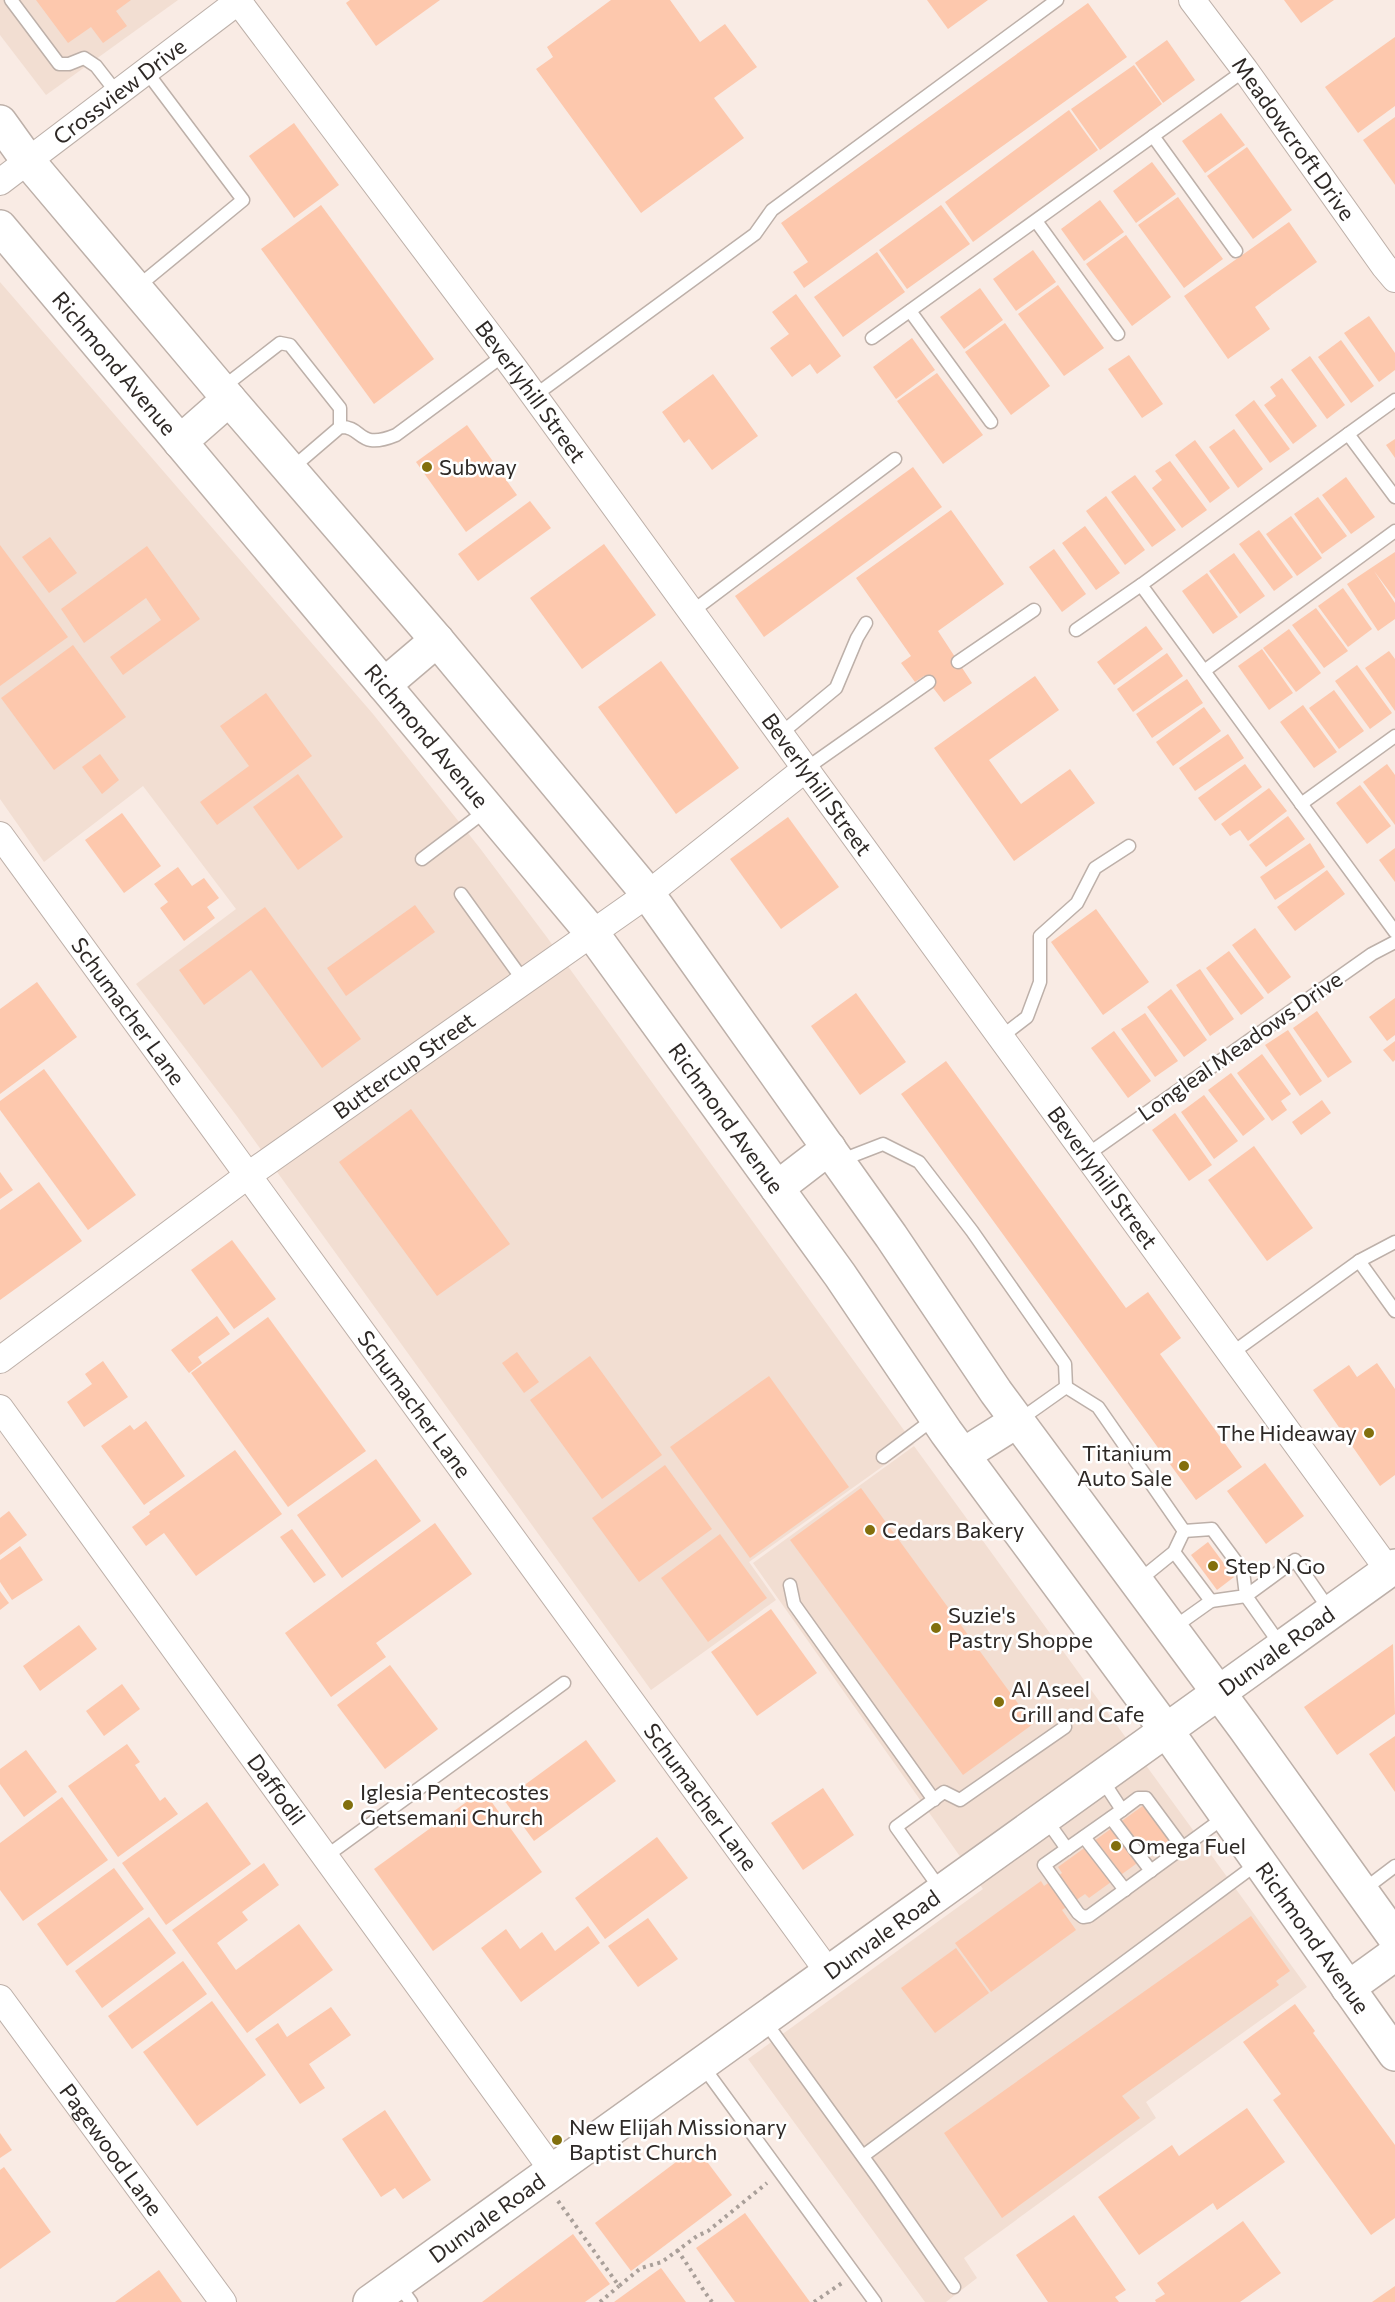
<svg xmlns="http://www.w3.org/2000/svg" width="1395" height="2302" font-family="Commissioner,sans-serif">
  <rect width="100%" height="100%" fill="#f9ebe4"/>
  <g fill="#f2ded2">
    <polygon points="0,0 178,0 46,95 0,35"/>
    <polygon points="0,282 373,714 479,847 546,936 914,1444 749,1562 776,1600 651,1690 236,1115 136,984 236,909 143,786 44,862 0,799"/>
    <polygon points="914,1446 1307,1987 1146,2102 1156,2118 964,2258 977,2278 946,2302 925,2302 748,2059 983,1889 753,1563"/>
  </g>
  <g fill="#fdc8ad">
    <polygon points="36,0 131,0 116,11 127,26 103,43 91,27 68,43"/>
    <polygon points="350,0 440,0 376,46 346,3"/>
    <polygon points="611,0 670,0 700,42 725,24 757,67 714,98 744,138 641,213 536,69 553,57 547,47"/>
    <polygon points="927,0 988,0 948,29"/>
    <polygon points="1284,0 1334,0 1301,23"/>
    <polygon points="1088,3 1127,57 804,288 793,272 808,262 781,223"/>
    <polygon points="1395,37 1395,106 1358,133 1325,87"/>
    <polygon points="1167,40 1195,80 1163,103 1135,63"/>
    <polygon points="1134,65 1162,104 1100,150 1071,109"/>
    <polygon points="1069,110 1098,150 973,242 945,202"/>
    <polygon points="1221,113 1245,145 1205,173 1182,141"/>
    <polygon points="1395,117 1395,185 1363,140"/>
    <polygon points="294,123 339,185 294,218 249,156"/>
    <polygon points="1247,147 1292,210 1253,239 1207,176"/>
    <polygon points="1152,162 1176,194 1136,223 1113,191"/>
    <polygon points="1178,197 1223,259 1184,288 1138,225"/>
    <polygon points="1100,200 1124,232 1084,261 1061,229"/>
    <polygon points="321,205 434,359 374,404 261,249"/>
    <polygon points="941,205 970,244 907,289 879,250"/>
    <polygon points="1289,222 1317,262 1255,307 1270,329 1228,359 1184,296"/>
    <polygon points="1126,235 1171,297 1132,326 1086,264"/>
    <polygon points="1033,250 1056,282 1016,311 993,279"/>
    <polygon points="877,252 905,292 843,337 814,297"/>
    <polygon points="1058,285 1104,348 1064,376 1018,314"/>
    <polygon points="980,288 1003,320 964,349 940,317"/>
    <polygon points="796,294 841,356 817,374 810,364 792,377 770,348 789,334 772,312"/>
    <polygon points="1369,316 1395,353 1395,370 1379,382 1344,333"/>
    <polygon points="1005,323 1050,386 1011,415 965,352"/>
    <polygon points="912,338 935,370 896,399 873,367"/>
    <polygon points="1341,340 1374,386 1351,403 1318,357"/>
    <polygon points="1129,355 1163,404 1142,418 1108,369"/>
    <polygon points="1310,356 1345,405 1327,419 1291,370"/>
    <polygon points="937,373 983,435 943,464 897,401"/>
    <polygon points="713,374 758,436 712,470 689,439 684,443 662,412"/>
    <polygon points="1282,378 1317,426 1293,444 1264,405 1276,396 1270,387"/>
    <polygon points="1254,400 1290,449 1270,463 1235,415"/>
    <polygon points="467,425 517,495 466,532 416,462"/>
    <polygon points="1234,429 1263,469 1238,488 1209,447"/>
    <polygon points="1395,439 1395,458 1386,445"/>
    <polygon points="1195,440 1230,488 1210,503 1175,455"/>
    <polygon points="1170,461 1207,510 1182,528 1152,488 1162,480 1155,471"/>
    <polygon points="913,467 942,507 764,637 735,596"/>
    <polygon points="1135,475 1176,530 1152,547 1111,492"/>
    <polygon points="1346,477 1375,517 1351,534 1322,495"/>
    <polygon points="1106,496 1145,550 1125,565 1086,511"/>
    <polygon points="1318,497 1347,536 1322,554 1294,514"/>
    <polygon points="530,501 551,528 478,581 458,554"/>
    <polygon points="951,510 1004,584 938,631 972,683 944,702 924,676 915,682 901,663 911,656 856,578"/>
    <polygon points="1291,516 1322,558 1297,576 1266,534"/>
    <polygon points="1085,526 1120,573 1096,590 1062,543"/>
    <polygon points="1259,530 1293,577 1274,591 1239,544"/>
    <polygon points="50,537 77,573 49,593 22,557"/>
    <polygon points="604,544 656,615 582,669 530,598"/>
    <polygon points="0,545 68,637 0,686"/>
    <polygon points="147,546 200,619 123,675 110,657 161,620 146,598 84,643 61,609"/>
    <polygon points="1054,549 1086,594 1062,612 1029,567"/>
    <polygon points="1395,552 1395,599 1374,571 1395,603 1395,619 1378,631 1347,584"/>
    <polygon points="1234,553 1265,596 1240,614 1209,571"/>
    <polygon points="1207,573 1238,617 1213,634 1182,591"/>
    <polygon points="1343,588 1372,629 1348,647 1318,606"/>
    <polygon points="1316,608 1348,651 1324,668 1292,625"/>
    <polygon points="1146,626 1163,649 1114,685 1097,662"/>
    <polygon points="1289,629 1321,673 1296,692 1263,648"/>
    <polygon points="73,645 126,717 54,770 1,698"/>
    <polygon points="1262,649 1293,693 1269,710 1238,666"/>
    <polygon points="1389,651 1395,659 1395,711 1365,668"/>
    <polygon points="1167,653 1183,676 1133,712 1117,689"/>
    <polygon points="661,661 739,768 676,814 598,707"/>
    <polygon points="1357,665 1392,713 1370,729 1335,681"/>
    <polygon points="1035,676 1059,710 989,760 1021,804 1070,769 1095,803 1014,861 934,748"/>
    <polygon points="1187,679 1203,703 1152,738 1136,714"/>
    <polygon points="1334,690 1364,731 1339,749 1309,708"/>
    <polygon points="266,693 312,756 217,825 200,802 249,766 220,726"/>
    <polygon points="1303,705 1337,752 1314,768 1280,722"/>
    <polygon points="1204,707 1221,731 1173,766 1156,742"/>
    <polygon points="1228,734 1244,758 1195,791 1179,768"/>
    <polygon points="100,754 119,780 102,794 82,767"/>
    <polygon points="1245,764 1262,787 1215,821 1198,798"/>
    <polygon points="1387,764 1395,775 1395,825 1363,782"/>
    <polygon points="298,774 343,837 298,870 253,807"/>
    <polygon points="1360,785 1391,826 1367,844 1336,803"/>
    <polygon points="1269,788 1287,811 1248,841 1240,830 1230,836 1221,824"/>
    <polygon points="122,813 161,866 124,893 85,840"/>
    <polygon points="1288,816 1305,839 1266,867 1249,845"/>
    <polygon points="788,817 839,887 781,929 730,859"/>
    <polygon points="1310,843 1325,867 1275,900 1260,877"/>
    <polygon points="1395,848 1395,882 1379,860"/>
    <polygon points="178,867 192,886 204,878 219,898 207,907 215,918 184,941 160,908 168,902 154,884"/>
    <polygon points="1327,870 1345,894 1295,931 1277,907"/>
    <polygon points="415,905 435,932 346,996 327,968"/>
    <polygon points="265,907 361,1039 322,1068 251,970 204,1005 179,970"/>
    <polygon points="1096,909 1149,982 1103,1015 1051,942"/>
    <polygon points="1255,928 1291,977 1268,994 1232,945"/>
    <polygon points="1229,951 1264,998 1241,1015 1206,968"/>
    <polygon points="1200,969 1234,1019 1210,1036 1176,985"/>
    <polygon points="37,982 77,1037 0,1094 0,1009"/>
    <polygon points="1171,989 1207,1040 1184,1057 1147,1007"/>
    <polygon points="856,993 906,1062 860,1095 811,1026"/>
    <polygon points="1395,998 1395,1035 1387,1041 1369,1017"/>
    <polygon points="1317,1011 1352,1062 1328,1078 1293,1028"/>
    <polygon points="1145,1013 1178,1061 1155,1077 1121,1029"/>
    <polygon points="1288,1030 1322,1081 1300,1096 1265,1045"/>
    <polygon points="1114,1031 1151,1081 1128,1098 1091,1048"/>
    <polygon points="1395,1041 1395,1060 1393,1062 1383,1050"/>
    <polygon points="1262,1054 1291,1094 1281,1101 1287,1110 1272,1121 1237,1073"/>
    <polygon points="946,1061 1126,1308 1148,1292 1181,1338 1160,1354 1242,1467 1196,1500 901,1094"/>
    <polygon points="44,1069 136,1195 88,1230 0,1110 0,1101"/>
    <polygon points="1231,1073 1265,1119 1243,1136 1208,1090"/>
    <polygon points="1204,1095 1238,1141 1214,1159 1181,1112"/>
    <polygon points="1322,1100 1331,1113 1301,1135 1292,1122"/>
    <polygon points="411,1109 510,1244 437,1296 339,1162"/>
    <polygon points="1175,1113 1212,1165 1189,1181 1152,1130"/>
    <polygon points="1254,1146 1313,1228 1267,1261 1208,1180"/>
    <polygon points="0,1172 13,1190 0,1199"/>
    <polygon points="39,1182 82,1241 0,1300 0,1210"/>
    <polygon points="232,1240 276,1299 234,1329 191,1270"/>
    <polygon points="217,1316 230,1334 198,1357 202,1363 189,1373 171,1350"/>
    <polygon points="268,1317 366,1451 288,1507 191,1373"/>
    <polygon points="517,1352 539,1382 524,1393 502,1363"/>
    <polygon points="590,1356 662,1455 602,1499 530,1400"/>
    <polygon points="103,1361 128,1397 84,1427 67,1402 92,1384 85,1374"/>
    <polygon points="1377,1363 1395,1389 1395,1475 1380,1486 1313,1390 1349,1365 1357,1377"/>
    <polygon points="769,1376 849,1487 750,1558 670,1447"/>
    <polygon points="146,1421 185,1476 144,1505 101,1446 130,1425 134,1430"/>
    <polygon points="235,1450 282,1514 196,1576 164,1533 146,1546 132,1527 150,1514 149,1512"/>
    <polygon points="376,1459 421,1521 342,1578 297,1515"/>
    <polygon points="1265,1463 1304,1516 1266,1544 1227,1491"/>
    <polygon points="665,1465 712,1529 639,1582 592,1518"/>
    <polygon points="861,1488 1033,1724 963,1775 790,1540"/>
    <polygon points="9,1511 27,1535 0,1555 0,1518"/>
    <polygon points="435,1523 472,1574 376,1643 386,1657 331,1697 285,1633"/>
    <polygon points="292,1529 326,1575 314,1583 280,1537"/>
    <polygon points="720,1534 767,1598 708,1642 661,1578"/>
    <polygon points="1208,1542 1234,1577 1217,1590 1191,1555"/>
    <polygon points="20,1546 43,1580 12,1600 0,1582 0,1560"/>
    <polygon points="0,1591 9,1603 0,1610"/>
    <polygon points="771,1609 817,1673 757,1716 711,1652"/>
    <polygon points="79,1625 97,1649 40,1691 23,1666"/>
    <polygon points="1393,1644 1395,1714 1337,1755 1304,1707"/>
    <polygon points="390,1665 438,1729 385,1769 337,1705"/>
    <polygon points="122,1684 140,1709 104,1736 86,1711"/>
    <polygon points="1395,1736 1395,1792 1369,1754"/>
    <polygon points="586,1740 616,1781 534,1841 504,1800"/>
    <polygon points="127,1744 140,1762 135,1765 160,1801 165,1797 178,1814 118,1857 68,1786"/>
    <polygon points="26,1750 57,1792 24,1817 0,1784 0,1769"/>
    <polygon points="823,1788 854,1835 803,1870 771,1823"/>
    <polygon points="483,1790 542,1872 433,1951 374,1869"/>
    <polygon points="62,1797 108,1860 23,1921 0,1890 0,1843"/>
    <polygon points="207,1802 251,1864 166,1925 122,1863"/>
    <polygon points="1144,1805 1169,1840 1089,1898 1085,1894 1062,1910 1076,1930 991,1992 955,1943 1041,1881 1044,1886 1062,1873 1058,1867"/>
    <polygon points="657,1837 688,1878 605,1939 575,1898"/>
    <polygon points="264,1863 279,1885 242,1912 248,1920 217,1943 236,1970 299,1924 333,1970 247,2033 172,1930"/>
    <polygon points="114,1868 144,1909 67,1966 37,1924"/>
    <polygon points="1251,1916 1290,1971 1276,1981 1279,1985 1122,2096 1140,2118 1002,2218 944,2133"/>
    <polygon points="149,1917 176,1953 102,2008 75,1971"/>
    <polygon points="648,1918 678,1959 638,1987 608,1946"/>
    <polygon points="588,1926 600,1943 521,2002 481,1948 506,1929 520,1949 542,1932 555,1951"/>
    <polygon points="956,1948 989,1993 935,2033 901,1988"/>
    <polygon points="183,1961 207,1994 132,2049 108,2016"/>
    <polygon points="212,2001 266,2075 197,2126 143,2052"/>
    <polygon points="1295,2004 1315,2031 1313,2033 1395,2145 1395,2218 1371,2235 1273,2100 1281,2094 1243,2042"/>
    <polygon points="331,2007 351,2035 309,2064 325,2088 300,2104 255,2039 278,2023 287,2037"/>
    <polygon points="1247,2108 1285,2162 1217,2210 1213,2203 1139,2255 1098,2197 1172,2145 1179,2156"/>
    <polygon points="385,2110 431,2180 403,2199 395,2188 381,2197 342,2139"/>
    <polygon points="0,2133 12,2150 0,2158"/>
    <polygon points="696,2147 732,2195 631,2271 595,2223"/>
    <polygon points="4,2167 51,2232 0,2269 0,2170"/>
    <polygon points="745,2213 810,2302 735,2302 696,2248"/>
    <polygon points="1074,2215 1126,2290 1115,2297 1119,2302 1048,2302 1016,2255"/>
    <polygon points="1243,2221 1281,2273 1240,2302 1156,2302 1155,2300 1165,2294 1157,2283"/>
    <polygon points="573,2234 610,2284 585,2302 482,2302"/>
    <polygon points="661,2268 686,2302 614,2302"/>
    <polygon points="159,2270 182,2302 115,2302"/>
    <polygon points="1395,2286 1395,2302 1372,2302"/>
  </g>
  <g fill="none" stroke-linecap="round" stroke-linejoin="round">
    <defs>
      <g id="lane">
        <polyline points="11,0 59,64 69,64 84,58 96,66 117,93"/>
        <polyline points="1153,136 1236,251"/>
        <polyline points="1036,221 1118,334"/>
        <polyline points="136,288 243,200 146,71"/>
        <polyline points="910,311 991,422"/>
        <polyline points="872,338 1245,70"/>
        <polyline points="222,388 280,343 290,345 340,408 340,427"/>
        <polyline points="534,396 755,234 772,210 1057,0"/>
        <polyline points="1348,434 1395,400"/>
        <path d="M 291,469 L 340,427 C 364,426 357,451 396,435 L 504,355"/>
        <polyline points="1395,497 1348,434 1141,585 1395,932"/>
        <polyline points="690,613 895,459"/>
        <polyline points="1076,630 1141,585"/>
        <polyline points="958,662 1034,610"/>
        <polyline points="1204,671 1395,531"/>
        <polyline points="779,735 836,688 857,638 866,623"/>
        <polyline points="804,770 929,682"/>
        <polyline points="1301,804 1395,736"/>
        <polyline points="422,859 488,809"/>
        <polyline points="461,894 523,980"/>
        <polyline points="1001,1037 1027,1017 1040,982 1040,936 1077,903 1095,868 1129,846"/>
        <polyline points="1088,1154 1372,954 1395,942"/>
        <polyline points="839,1161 883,1144 919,1162 972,1231 1065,1364 1066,1387 1018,1421"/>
        <polyline points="1359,1261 1395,1242"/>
        <polyline points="1232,1353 1359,1261 1395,1311"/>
        <polyline points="1066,1387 1098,1407 1184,1531 1174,1552 1137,1582"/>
        <polyline points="883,1457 935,1418"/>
        <polyline points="1174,1552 1211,1601 1246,1596 1243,1571 1212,1529 1184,1531"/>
        <polyline points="790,1585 794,1604 934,1800"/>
        <polyline points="1173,1628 1211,1601"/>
        <polyline points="1282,1647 1246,1596 1295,1560 1331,1612"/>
        <polyline points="1101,1778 1122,1810 1044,1865 1078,1913 1083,1917 1089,1916 1226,1816"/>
        <polyline points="1122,1810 1138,1798 1146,1798 1183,1848"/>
        <polyline points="1045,1818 1067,1849"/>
        <polyline points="1111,1818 1151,1871"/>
        <polyline points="1084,1837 1125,1890"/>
        <polyline points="325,1857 564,1683"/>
        <polyline points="941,1890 896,1827 944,1792 960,1800 1065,1727"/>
        <polyline points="1362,1891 1395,1866"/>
        <polyline points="764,2020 879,2179 954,2287"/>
        <polyline points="702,2065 875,2302"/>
        <polyline points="863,2156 1258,1863"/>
        <polyline points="398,2284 411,2302"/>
      </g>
      <g id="street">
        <path id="s1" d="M 1192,0 L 1245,70 L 1384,266 L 1395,279"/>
        <path id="s2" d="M 238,1 L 514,368 L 1389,1571"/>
        <path id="s3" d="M 0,182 L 240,0"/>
        <path id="s4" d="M 0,835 L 829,1973"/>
        <path id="s5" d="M 0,1360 L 247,1176 L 648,894 L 804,770"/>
        <path id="s6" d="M 0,1408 L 553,2171"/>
        <path id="s7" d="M 0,1998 L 223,2302"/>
      </g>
      <g id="secondary">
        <polyline points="0,122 28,161 229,399 437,640 648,894 891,1236 996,1392 1244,1727 1395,1938"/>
        <path id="s8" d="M 0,227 L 592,933 L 840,1275 L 946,1432 L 1166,1730 L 1395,2054"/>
        <polyline points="180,442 229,399"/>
        <polyline points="384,685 437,640"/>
        <polyline points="777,1188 829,1148"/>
        <polyline points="963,1455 1017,1421"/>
        <polyline points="1348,1988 1395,1954"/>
        <path id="s9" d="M 370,2302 L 1395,1566"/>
      </g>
    </defs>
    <use href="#lane" stroke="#bdb0a9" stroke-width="15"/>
    <use href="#street" stroke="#bdb0a9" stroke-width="28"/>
    <use href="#secondary" stroke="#bdb0a9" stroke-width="36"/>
    <g stroke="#a99f99" stroke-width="4" stroke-dasharray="3 4.5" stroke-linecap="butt">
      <polyline points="558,2201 619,2286 641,2268 662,2262 697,2236 708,2231 767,2183"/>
      <path d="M 677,2250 C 690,2267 699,2285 712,2302"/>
      <polyline points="600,2302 619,2286"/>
      <polyline points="814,2302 842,2283"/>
    </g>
    <use href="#lane" stroke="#fff" stroke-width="12"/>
    <use href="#street" stroke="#fff" stroke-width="26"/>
    <use href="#secondary" stroke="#fff" stroke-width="33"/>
  </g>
  <g fill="#826f0d" stroke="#fff" stroke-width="2">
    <circle cx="427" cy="467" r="6"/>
    <circle cx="1369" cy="1433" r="6"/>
    <circle cx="1184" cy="1466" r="6"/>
    <circle cx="870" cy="1530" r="6"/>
    <circle cx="1213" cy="1566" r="6"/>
    <circle cx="936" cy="1628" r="6"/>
    <circle cx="999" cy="1702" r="6"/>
    <circle cx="348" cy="1805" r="6"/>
    <circle cx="1116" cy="1846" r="6"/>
    <circle cx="557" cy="2140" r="6"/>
  </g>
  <g text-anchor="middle" stroke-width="5" stroke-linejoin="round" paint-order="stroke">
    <g font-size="22" fill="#2e2926" stroke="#fff">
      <text dy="8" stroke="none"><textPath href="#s3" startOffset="150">Crossview Drive</textPath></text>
      <text dy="8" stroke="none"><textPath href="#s1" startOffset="172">Meadowcroft Drive</textPath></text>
      <text dy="8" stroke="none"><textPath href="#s8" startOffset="178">Richmond Avenue</textPath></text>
      <text dy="8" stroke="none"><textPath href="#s2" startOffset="488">Beverlyhill Street</textPath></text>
      <text dy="8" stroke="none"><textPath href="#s8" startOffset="664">Richmond Avenue</textPath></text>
      <text dy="8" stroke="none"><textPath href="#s2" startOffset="974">Beverlyhill Street</textPath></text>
      <text dy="8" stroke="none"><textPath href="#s4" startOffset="218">Schumacher Lane</textPath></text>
      <text transform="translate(1240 1046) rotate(-35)" y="8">Longleal Meadows Drive</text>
      <text dy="8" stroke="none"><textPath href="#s5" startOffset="500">Buttercup Street</textPath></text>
      <text dy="8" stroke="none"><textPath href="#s8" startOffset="1150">Richmond Avenue</textPath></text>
      <text dy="8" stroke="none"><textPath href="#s2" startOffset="1460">Beverlyhill Street</textPath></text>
      <text dy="8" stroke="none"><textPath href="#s4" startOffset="704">Schumacher Lane</textPath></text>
      <text dy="8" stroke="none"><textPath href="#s9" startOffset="1116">Dunvale Road</textPath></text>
      <text dy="8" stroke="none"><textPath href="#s6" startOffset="471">Daffodil</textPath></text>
      <text dy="8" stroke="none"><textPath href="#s4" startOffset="1190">Schumacher Lane</textPath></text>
      <text dy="8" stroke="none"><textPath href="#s9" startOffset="630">Dunvale Road</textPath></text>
      <text dy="8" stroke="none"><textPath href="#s8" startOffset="2158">Richmond Avenue</textPath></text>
      <text dy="8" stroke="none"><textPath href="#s7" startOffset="188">Pagewood Lane</textPath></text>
      <text dy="8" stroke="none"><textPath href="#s9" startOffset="144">Dunvale Road</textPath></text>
    </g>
    <g font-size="22" fill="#2e2926" stroke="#fff" text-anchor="start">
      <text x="439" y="475">Subway</text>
      <text x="1357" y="1441" text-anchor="end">The Hideaway</text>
      <text x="1172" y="1461" text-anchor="end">Titanium<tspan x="1172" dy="25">Auto Sale</tspan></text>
      <text x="882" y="1538">Cedars Bakery</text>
      <text x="1225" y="1574">Step N Go</text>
      <text x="948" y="1623">Suzie's<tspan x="948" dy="25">Pastry Shoppe</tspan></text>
      <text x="1011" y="1697">Al Aseel<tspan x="1011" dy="25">Grill and Cafe</tspan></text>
      <text x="360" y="1800">Iglesia Pentecostes<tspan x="360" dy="25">Getsemani Church</tspan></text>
      <text x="1128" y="1854">Omega Fuel</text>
      <text x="569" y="2135">New Elijah Missionary<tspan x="569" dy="25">Baptist Church</tspan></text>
    </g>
  </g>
</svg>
